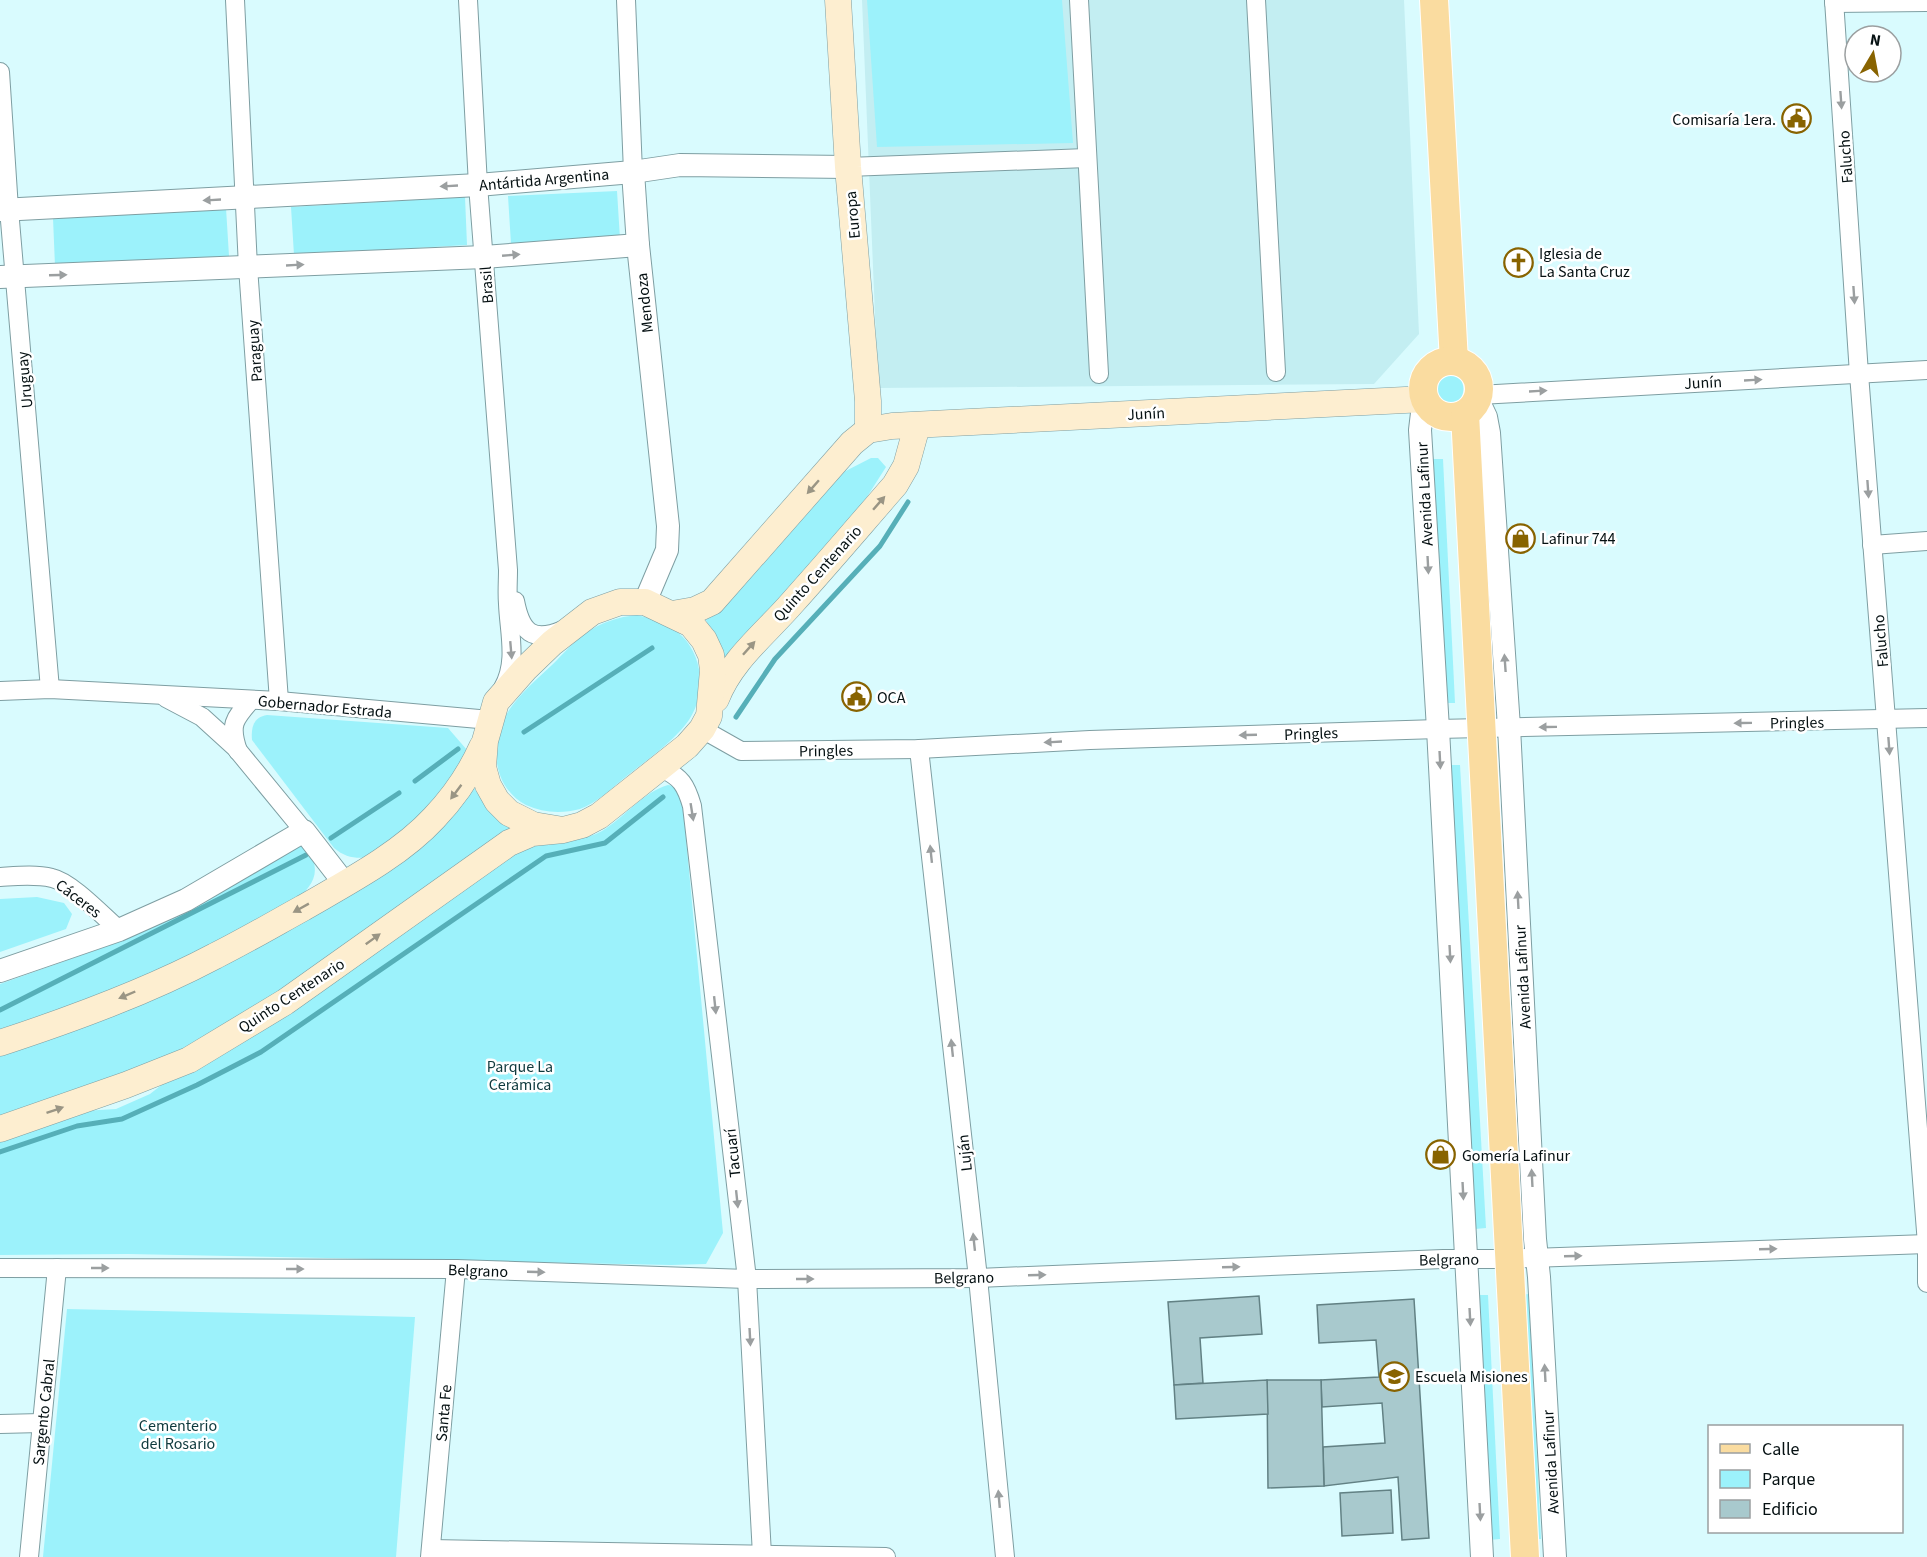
<svg xmlns="http://www.w3.org/2000/svg" width="1927" height="1557" font-family="'Source Sans 3',sans-serif">
  <rect width="100%" height="100%" fill="#d9fbfe"/>
  <polygon fill="#c3eef2" points="862,0 1404,0 1419,334 1374,384 878,388"/>
  <g fill="#9cf2fb">
    <polygon points="867,0 1062,0 1073,143 877,147"/>
    <polygon points="617,191 620,239 511,244 508,196"/>
    <polygon points="465,197 467,245 294,255 291,207"/>
    <polygon points="226,208 229,256 55,266 53,218"/>
    <path d="M 1446,371 C 1464,375 1468,389 1458,404 L 1449,408 L 1440,402 C 1434,391 1435,378 1446,371 Z"/>
    <polygon points="871,458 878,458 886,467 858,511 724,661 706,620 832,478"/>
    <polygon points="1433,459 1443,459 1455,703 1444,703"/>
    <path d="M 637,615 C 653,619 669,624 682,636 C 705,659 706,699 686,724 C 670,744 648,759 628,775 C 614,786 597,803 580,809 C 562,814 543,813 526,805 C 514,799 504,787 500,775 C 483,724 520,695 553,664 C 563,654 574,641 586,633 C 602,622 618,617 637,615 Z"/>
    <path d="M 267,715 L 448,728 L 467,750 L 440,800 L 372,857 C 356,859 346,858 334,848 L 252,740 C 251,728 253,717 267,715 Z"/>
    <polygon points="1450,765 1460,765 1486,1228 1475,1229"/>
    <path d="M 668,785 L 673,786 L 682,796 L 723,1233 L 706,1264 L 671,1265 L 128,1254 L 0,1255 L 0,1138 L 83,1111 L 116,1109 L 150,1094 L 173,1076 L 523,847 C 534,845 545,842 556,841 C 574,839 585,840 602,831 C 624,818 643,792 668,785 Z"/>
    <polygon points="474,788 488,809 510,828 342,952 169,1059 0,1119 0,1053 414,848"/>
    <path d="M 300,846 L 307,846 C 323,875 313,884 292,905 L 115,992 L 0,1034 L 0,984 L 99,949 Z"/>
    <polygon points="37,897 64,903 72,914 66,929 0,952 0,899"/>
    <polygon points="1529,1294 1541,1539 1530,1539 1519,1295"/>
    <polygon points="1477,1295 1488,1295 1500,1539 1489,1540"/>
    <polygon points="67,1309 415,1317 396,1557 43,1557"/>
  </g>
  <g fill="none" stroke-linecap="round" stroke-linejoin="round">
    <g stroke="#56afb8" stroke-width="5">
      <polyline points="736,717 775,659 880,546 908,502"/>
      <polyline points="524,732 652,648"/>
      <polyline points="415,781 458,749"/>
      <polyline points="331,838 399,793"/>
      <polyline points="0,1010 306,855"/>
      <polyline points="0,1152 77,1126 122,1119 197,1085 261,1052 546,856 605,843 663,797"/>
    </g>
  </g>
  <g fill="#a8c9cd" stroke="#628184" stroke-width="1.5">
    <polygon points="1259,1296 1262,1334 1200,1338 1203,1383 1174,1385 1168,1302"/>
    <polygon points="1414,1299 1429,1538 1402,1540 1398,1477 1324,1486 1323,1447 1385,1443 1382,1403 1322,1407 1321,1380 1379,1377 1376,1340 1319,1343 1317,1305"/>
    <polygon points="1267,1380 1321,1380 1324,1486 1268,1488"/>
    <polygon points="1267,1380 1268,1414 1176,1419 1174,1385"/>
    <polygon points="1391,1490 1393,1533 1342,1536 1340,1493"/>
  </g>
  <g fill="none" stroke-linecap="round" stroke-linejoin="round">
    <defs>
      <g id="minor">
        <polyline points="235,0 248,267 279,701"/>
        <path d="M 468,0 L 478,185 L 508,570 C 508,581 507,593 508,604 C 509,632 518,662 503,688"/>
        <polyline points="626,0 633,172"/>
        <polyline points="1079,0 1099,374"/>
        <polyline points="1256,0 1276,372"/>
        <polyline points="1834,0 1859,374 1927,1244 1927,1283"/>
        <polyline points="1834,3 1927,2"/>
        <polyline points="0,72 9,209 50,689"/>
        <polyline points="848,167 1087,158"/>
        <polyline points="1479,395 1927,370"/>
        <polyline points="1872,545 1927,541"/>
        <path d="M 515,601 C 521,632 532,643 563,630"/>
        <polyline points="0,691 50,689 279,701 490,720"/>
        <polyline points="166,698 202,717 235,747 304,831"/>
        <polyline points="702,729 741,751 919,749 1090,740 1438,729 1927,718"/>
        <polyline points="919,749 978,1278 1005,1557"/>
        <path d="M 238,751 C 229,725 234,719 251,700"/>
        <path d="M 661,768 C 681,777 686,785 692,806 L 747,1279 L 762,1555"/>
        <path d="M 0,877 C 17,876 35,874 52,878 C 71,882 103,916 119,930"/>
        <polyline points="0,1268 456,1269 747,1279 978,1278 1443,1259 1501,1259 1927,1244"/>
        <polyline points="0,1424 41,1423"/>
        <polyline points="431,1549 886,1557"/>
        <polyline points="29,1557 57,1268"/>
        <polyline points="430,1557 456,1269"/>
      </g>
      <g id="tertiary">
        <polyline points="633,172 638,245 668,526 667,550 645,602"/>
        <polyline points="0,210 478,185 633,172 680,165 848,167"/>
        <polyline points="0,277 484,257 638,245"/>
        <polyline points="1478,400 1486,417 1489,433 1509,727 1535,1239 1539,1277 1555,1557"/>
        <polyline points="1427,403 1422,413 1420,430 1438,729 1482,1557"/>
        <polyline points="0,971 119,930 186,900 304,831 345,884"/>
      </g>
      <g id="secondary">
        <polyline points="838,0 848,167 868,401 868,430"/>
        <polyline points="672,614 695,610 712,602 852,443 868,430 892,426 1425,399"/>
        <path d="M 716,699 C 731,660 765,634 792,603 C 827,564 861,524 895,485 L 906,466 L 917,426"/>
        <path d="M 0,1043 C 73,1019 147,992 215,956 C 245,941 274,924 303,908 C 346,883 400,855 434,818 C 454,797 470,774 482,747"/>
        <polyline points="0,1129 126,1085 189,1060 285,1002 509,843 532,833 563,830 582,825 599,816 687,746 702,729 709,716 713,670 711,655 704,640 691,624 645,602 620,602 592,612 552,643 525,669 496,702 485,741 483,767 488,785 497,801 509,813 533,825 563,830"/>
      </g>
      <g id="primary">
        <polyline points="1434,0 1454,361"/>
        <circle cx="1451" cy="389" r="28"/>
        <polyline points="1465,414 1525,1557"/>
      </g>
    </defs>
    <use href="#minor" stroke="#7e9ea2" stroke-width="20"/>
    <use href="#tertiary" stroke="#7e9ea2" stroke-width="24"/>
    <use href="#secondary" stroke="#7e9ea2" stroke-width="27"/>
    <use href="#primary" stroke="#fff" stroke-width="30"/>
    <use href="#minor" stroke="#fff" stroke-width="18"/>
    <use href="#tertiary" stroke="#fff" stroke-width="22"/>
    <use href="#secondary" stroke="#fdeed0" stroke-width="26"/>
    <use href="#primary" stroke="#fadca0" stroke-width="28"/>
  </g>
  <defs><path id="oneway-solid" d="M-6-.8H1V-3.2L6.5 0L1 3.2V.8H-6Z" transform="scale(1.5)"/></defs>
  <g fill="#9b9fa0">
    <use href="#oneway-solid" transform="translate(1841 100) rotate(86)"/>
    <use href="#oneway-solid" transform="translate(449 186) rotate(177)"/>
    <use href="#oneway-solid" transform="translate(212 200) rotate(177)"/>
    <use href="#oneway-solid" transform="translate(511 255) rotate(-5)"/>
    <use href="#oneway-solid" transform="translate(295 265) rotate(-3)"/>
    <use href="#oneway-solid" transform="translate(58 275) rotate(-2)"/>
    <use href="#oneway-solid" transform="translate(1854 295) rotate(86)"/>
    <use href="#oneway-solid" transform="translate(1753 380) rotate(-3)"/>
    <use href="#oneway-solid" transform="translate(1538 391) rotate(-3)"/>
    <use href="#oneway-solid" transform="translate(1868 489) rotate(86)"/>
    <use href="#oneway-solid" transform="translate(1428 565) rotate(87)"/>
    <use href="#oneway-solid" transform="translate(511 650) rotate(85)"/>
    <use href="#oneway-solid" transform="translate(1505 663) rotate(-94)"/>
    <use href="#oneway-solid" transform="translate(1743 723) rotate(179)"/>
    <use href="#oneway-solid" transform="translate(1548 727) rotate(179)"/>
    <use href="#oneway-solid" transform="translate(1248 735) rotate(178)"/>
    <use href="#oneway-solid" transform="translate(1053 742) rotate(177)"/>
    <use href="#oneway-solid" transform="translate(1889 746) rotate(86)"/>
    <use href="#oneway-solid" transform="translate(1440 760) rotate(87)"/>
    <use href="#oneway-solid" transform="translate(692 812) rotate(81)"/>
    <use href="#oneway-solid" transform="translate(931 854) rotate(-96)"/>
    <use href="#oneway-solid" transform="translate(1518 900) rotate(-93)"/>
    <use href="#oneway-solid" transform="translate(1450 954) rotate(87)"/>
    <use href="#oneway-solid" transform="translate(715 1005) rotate(84)"/>
    <use href="#oneway-solid" transform="translate(952 1048) rotate(-96)"/>
    <use href="#oneway-solid" transform="translate(1532 1178) rotate(-93)"/>
    <use href="#oneway-solid" transform="translate(1463 1191) rotate(87)"/>
    <use href="#oneway-solid" transform="translate(737 1199) rotate(84)"/>
    <use href="#oneway-solid" transform="translate(974 1242) rotate(-96)"/>
    <use href="#oneway-solid" transform="translate(1768 1249) rotate(-2)"/>
    <use href="#oneway-solid" transform="translate(1573 1256) rotate(-2)"/>
    <use href="#oneway-solid" transform="translate(1231 1267) rotate(-2)"/>
    <use href="#oneway-solid" transform="translate(100 1268)"/>
    <use href="#oneway-solid" transform="translate(295 1269)"/>
    <use href="#oneway-solid" transform="translate(536 1272) rotate(2)"/>
    <use href="#oneway-solid" transform="translate(1037 1275) rotate(-2)"/>
    <use href="#oneway-solid" transform="translate(805 1279)"/>
    <use href="#oneway-solid" transform="translate(1470 1317) rotate(87)"/>
    <use href="#oneway-solid" transform="translate(750 1337) rotate(87)"/>
    <use href="#oneway-solid" transform="translate(1545 1373) rotate(-93)"/>
    <use href="#oneway-solid" transform="translate(999 1499) rotate(-95)"/>
    <use href="#oneway-solid" transform="translate(1480 1512) rotate(87)"/>
  </g>
  <g fill="#9a9584">
    <use href="#oneway-solid" transform="translate(813 487) rotate(131)"/>
    <use href="#oneway-solid" transform="translate(879 503) rotate(-49)"/>
    <use href="#oneway-solid" transform="translate(749 648) rotate(-48)"/>
    <use href="#oneway-solid" transform="translate(456 792) rotate(127)"/>
    <use href="#oneway-solid" transform="translate(301 908) rotate(151)"/>
    <use href="#oneway-solid" transform="translate(373 939) rotate(-36)"/>
    <use href="#oneway-solid" transform="translate(127 995) rotate(157)"/>
    <use href="#oneway-solid" transform="translate(55 1110) rotate(-19)"/>
  </g>
  <defs>
    <symbol id="civic-ring" viewBox="-11 -11 22 22"><circle r="9.5" fill="#fff" stroke="#886300" stroke-width="1.5"/><path d="M-.6-6.5H3V-4.5H.6V-3L4-1V1h2V6H-6V1h2V-1L-.6-3ZM-1.2 2.5V6h2.4V2.5Z" fill="#886300"/></symbol>
    <symbol id="church-ring" viewBox="-11 -11 22 22"><circle r="9.5" fill="#fff" stroke="#886300" stroke-width="1.5"/><path d="M-1.2-6h2.4v3.5h3.3v2.4h-3.3V6h-2.4V-.1h-3.3v-2.4h3.3Z" fill="#886300"/></symbol>
    <symbol id="shop-ring" viewBox="-11 -11 22 22"><circle r="9.5" fill="#fff" stroke="#886300" stroke-width="1.5"/><path d="M-5-2.5h2.3a2.7 3.5 0 0 1 5.4 0H5L5.5 6h-11ZM-1.5-2.5h3a1.5 2.3 0 0 0-3 0Z" fill="#886300"/></symbol>
    <symbol id="school-ring" viewBox="-11 -11 22 22"><circle r="9.5" fill="#fff" stroke="#886300" stroke-width="1.5"/><path d="M0-5L7-2L0 1L-7-2ZM-4 1L0 2.5L4 1V4Q0 6-4 4Z" fill="#886300"/></symbol>
  </defs>
  <g fill-rule="evenodd">
    <use href="#civic-ring" x="1780" y="102" width="33" height="33"/>
    <use href="#church-ring" x="1502" y="246" width="33" height="33"/>
    <use href="#shop-ring" x="1504" y="522" width="33" height="33"/>
    <use href="#civic-ring" x="840" y="680" width="33" height="33"/>
    <use href="#shop-ring" x="1424" y="1138" width="33" height="33"/>
    <use href="#school-ring" x="1378" y="1360" width="33" height="33"/>
  </g>
  <g text-anchor="middle" stroke-width="5" stroke-linejoin="round" paint-order="stroke">
    <g font-size="16" fill="#051012" stroke="#fff" text-anchor="start">
      <text x="1776" y="125" text-anchor="end">Comisaría 1era.</text>
      <text x="1539" y="259">Iglesia de<tspan x="1539" dy="18">La Santa Cruz</tspan></text>
      <text x="1541" y="544">Lafinur 744</text>
      <text x="877" y="703">OCA</text>
      <text x="1462" y="1161">Gomería Lafinur</text>
      <text x="1415" y="1382">Escuela Misiones</text>
    </g>
    <g font-size="16" fill="#051012" stroke="#fff">
      <text transform="translate(1845 157) rotate(-94)" y="6">Falucho</text>
      <text transform="translate(544 179) rotate(-5)" y="6">Antártida Argentina</text>
      <text transform="translate(852 215) rotate(-95)" y="6">Europa</text>
      <text transform="translate(486 285) rotate(-94)" y="6">Brasil</text>
      <text transform="translate(644 303) rotate(-96)" y="6">Mendoza</text>
      <text transform="translate(254 351) rotate(-94)" y="6">Paraguay</text>
      <text transform="translate(24 380) rotate(-95)" y="6">Uruguay</text>
      <text transform="translate(1703 382) rotate(-3)" y="6">Junín</text>
      <text transform="translate(1146 413) rotate(-3)" y="6">Junín</text>
      <text transform="translate(1424 494) rotate(-93)" y="6">Avenida Lafinur</text>
      <text transform="translate(817 573) rotate(-48)" y="6">Quinto Centenario</text>
      <text transform="translate(1880 641) rotate(-95)" y="6">Falucho</text>
      <text transform="translate(325 706) rotate(5)" y="6">Gobernador Estrada</text>
      <text transform="translate(1797 722) rotate(-1)" y="6">Pringles</text>
      <text transform="translate(1311 733) rotate(-2)" y="6">Pringles</text>
      <text transform="translate(826 750) rotate(-1)" y="6">Pringles</text>
      <text transform="translate(79 898) rotate(37)" y="6">Cáceres</text>
      <text transform="translate(1522 977) rotate(-93)" y="6">Avenida Lafinur</text>
      <text transform="translate(291 995) rotate(-33)" y="6">Quinto Centenario</text>
      <text transform="translate(732 1153) rotate(-96)" y="6">Tacuarí</text>
      <text transform="translate(964 1153) rotate(-96)" y="6">Luján</text>
      <text transform="translate(1449 1259) rotate(-1)" y="6">Belgrano</text>
      <text transform="translate(478 1270) rotate(2)" y="6">Belgrano</text>
      <text transform="translate(964 1277) rotate(-1)" y="6">Belgrano</text>
      <text transform="translate(43 1412) rotate(-84)" y="6">Sargento Cabral</text>
      <text transform="translate(443 1413) rotate(-85)" y="6">Santa Fe</text>
      <text transform="translate(1550 1462) rotate(-93)" y="6">Avenida Lafinur</text>
    </g>
    <g font-size="16" fill="#0e393d" stroke="#fff">
      <text x="520" y="1072">Parque La<tspan x="520" dy="18">Cerámica</tspan></text>
      <text x="178" y="1431">Cementerio<tspan x="178" dy="18">del Rosario</tspan></text>
    </g>
  </g>
  <rect x="1708" y="1425" width="195" height="108" fill="#ffffff" stroke="#9b9fa0" stroke-width="1.5"/>
  <rect x="1720" y="1444" width="30" height="9" fill="#fadca0" stroke="#9b9fa0" stroke-width="1.5"/>
  <text x="1762" y="1455" font-size="18" fill="#051012">Calle</text>
  <rect x="1720" y="1470" width="30" height="18" fill="#9cf2fb" stroke="#9b9fa0" stroke-width="1.5"/>
  <text x="1762" y="1485" font-size="18" fill="#051012">Parque</text>
  <rect x="1720" y="1500" width="30" height="18" fill="#a8c9cd" stroke="#9b9fa0" stroke-width="1.5"/>
  <text x="1762" y="1515" font-size="18" fill="#051012">Edificio</text>
  <g transform="translate(1873 54) rotate(10)"><circle r="28" fill="#ffffff" stroke="#9b9fa0" stroke-width="1.5"/>
  <path d="M0-4.5L10 22L0 15L-10 22Z" fill="#886300"/>
  <text y="-9" font-size="16" font-weight="bold" text-anchor="middle" fill="#051012">N</text>
  </g>
</svg>
